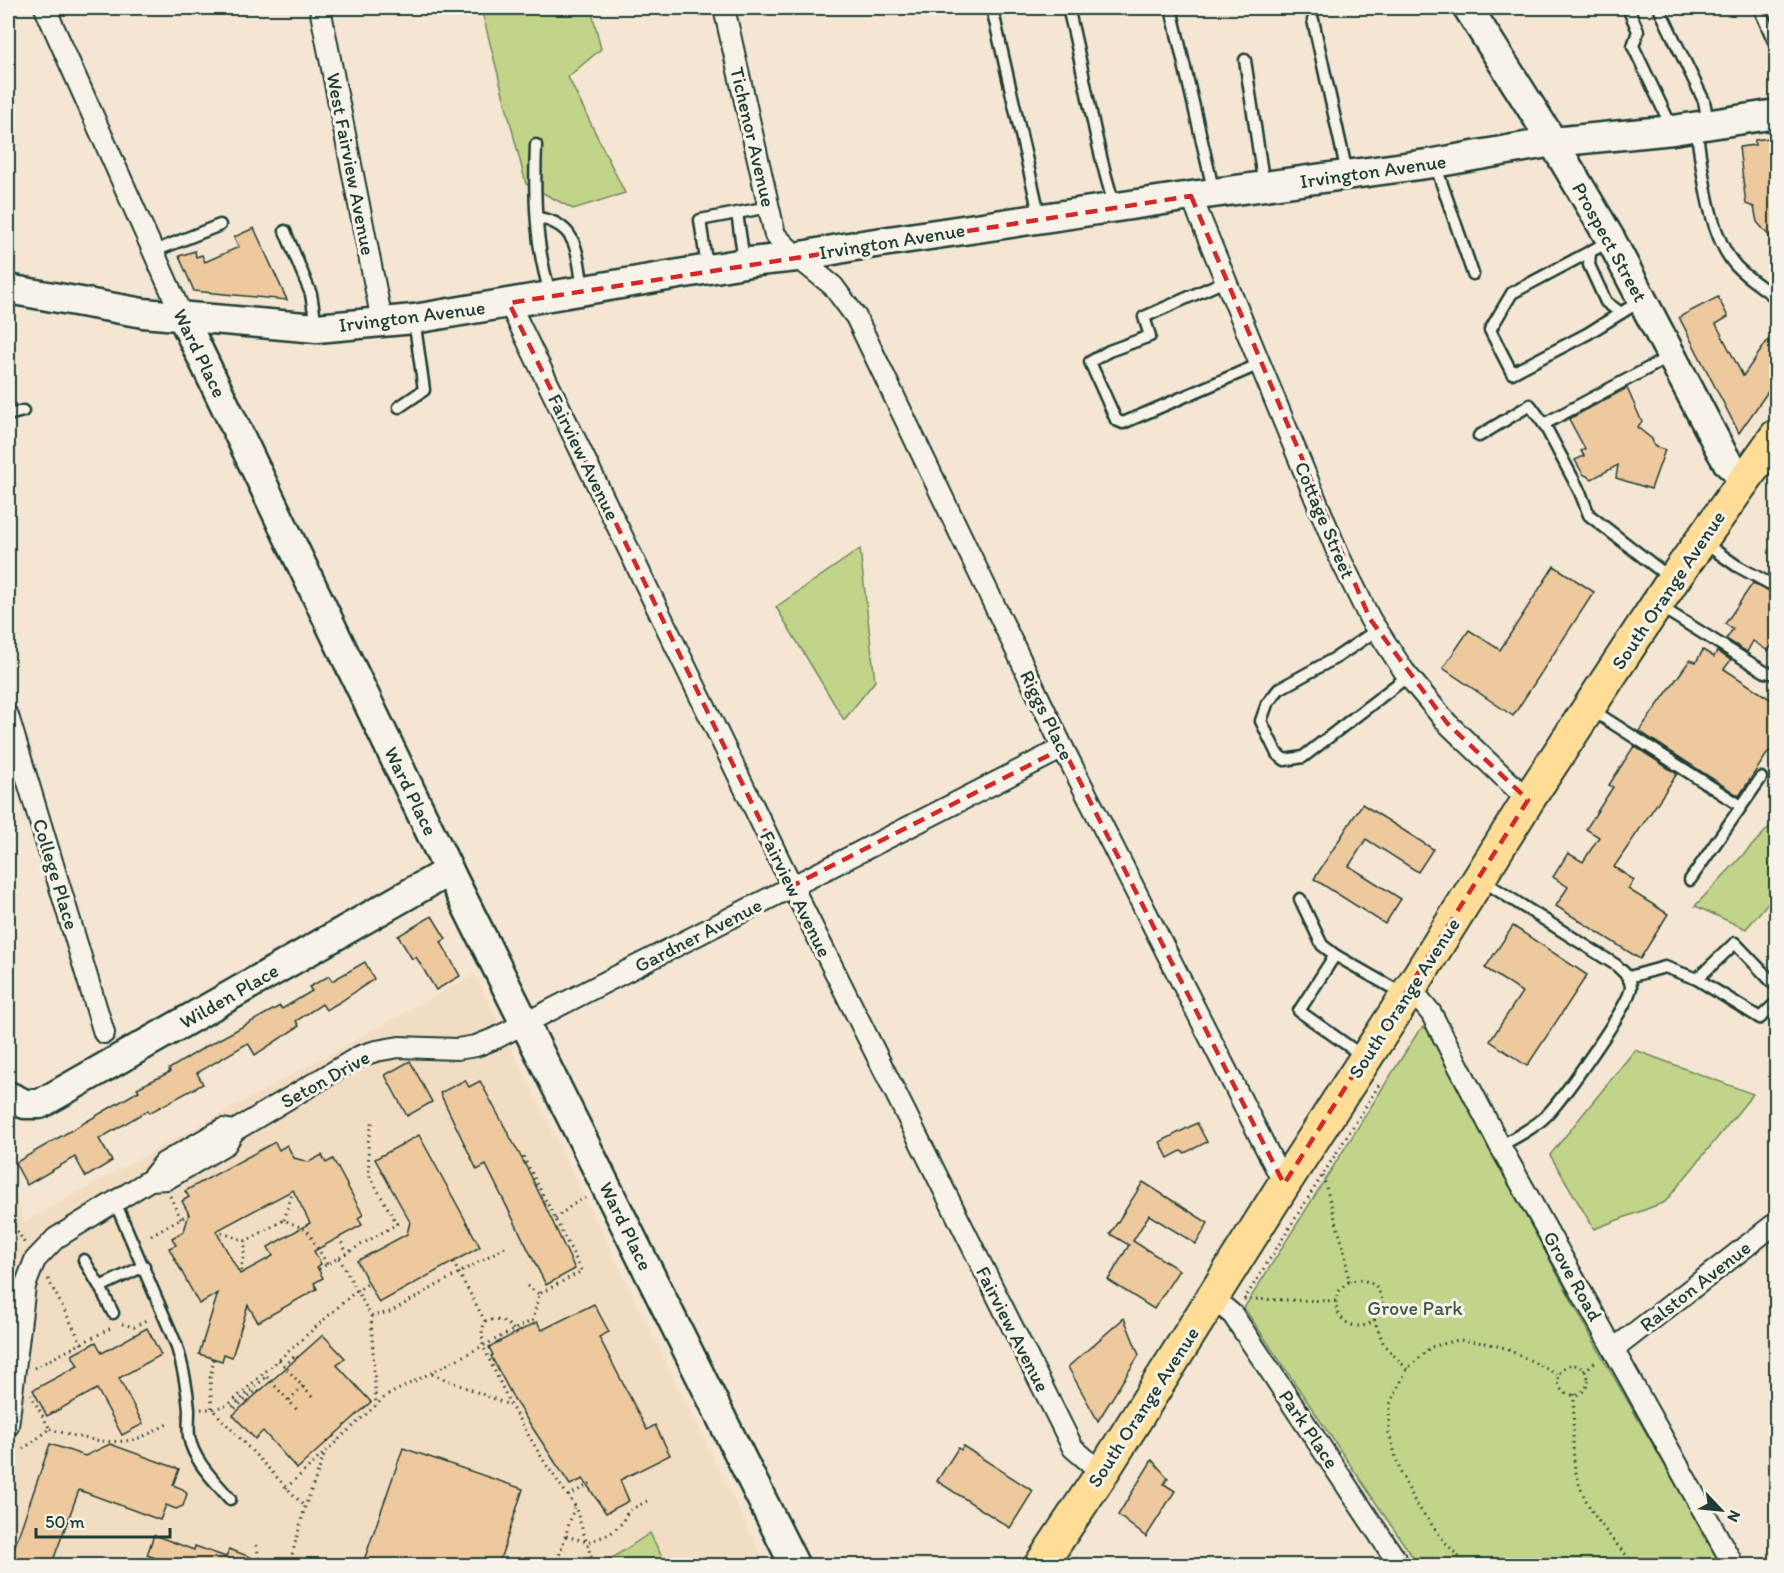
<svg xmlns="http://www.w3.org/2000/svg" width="1784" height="1573" font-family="Itim,sans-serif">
  <rect width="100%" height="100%" fill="#f4e6d2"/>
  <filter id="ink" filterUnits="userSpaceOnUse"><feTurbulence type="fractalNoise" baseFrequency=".0167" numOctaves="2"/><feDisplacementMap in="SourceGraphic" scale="12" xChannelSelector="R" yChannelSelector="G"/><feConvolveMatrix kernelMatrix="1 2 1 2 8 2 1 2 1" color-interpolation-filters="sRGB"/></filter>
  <g filter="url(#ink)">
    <polygon fill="#f2ddc2" points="475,974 766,1565 8,1565 8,1169 24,1222"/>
    <g fill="#c1d489" stroke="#70885e" stroke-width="1.5">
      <polygon points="481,8 591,8 601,49 568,77 625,193 573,209 526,184"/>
      <polygon points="860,549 875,681 844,720 776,607"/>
      <polygon points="1776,820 1776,893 1746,929 1695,906"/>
      <polygon points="1423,1027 1429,1030 1432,1034 1514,1194 1600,1353 1722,1565 1418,1565 1244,1308 1418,1032"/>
      <polygon points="1635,1050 1753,1094 1665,1202 1594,1229 1550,1155"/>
      <polygon points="650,1533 663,1559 653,1565 611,1565 608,1561"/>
    </g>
    <g fill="#eec99e" stroke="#1f3d34" stroke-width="1.5" fill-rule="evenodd">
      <polygon points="1776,137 1776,244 1757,222 1754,207 1746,204 1739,147 1755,145 1755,140"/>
      <polygon points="254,228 287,300 194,291 179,256 195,251 196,257 202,255 205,262 239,247 234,237"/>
      <polygon points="1718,297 1728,317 1716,324 1743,376 1768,340 1776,346 1776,380 1739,433 1679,317"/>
      <polygon points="1627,388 1642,422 1637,427 1652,439 1654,446 1665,450 1651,489 1616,478 1618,465 1592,479 1583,474 1575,460 1584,456 1581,451 1585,449 1569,419"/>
      <polygon points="1554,566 1594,592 1513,716 1443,668 1469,630 1500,650"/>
      <polygon points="1753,583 1776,594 1776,638 1768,651 1753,641 1747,652 1726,639 1733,629 1725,624"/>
      <polygon points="1703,650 1714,657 1717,651 1731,660 1724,669 1776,703 1776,756 1769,751 1739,796 1639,731 1690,660 1696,662"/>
      <polygon points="1634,746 1677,774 1614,867 1634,880 1628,889 1668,914 1640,959 1556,906 1568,887 1553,877 1568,853 1583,862 1599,837 1586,829 1613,787 1609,785"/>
      <polygon points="1362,804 1433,849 1418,872 1366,839 1349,866 1401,899 1385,924 1314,879"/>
      <polygon points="432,916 446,939 441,942 460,976 436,990 416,957 412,959 398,936"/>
      <polygon points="1513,926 1587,975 1527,1066 1490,1041 1522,992 1485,968"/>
      <polygon points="365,962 374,979 340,1002 326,1010 322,1004 296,1021 299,1026 255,1055 248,1043 197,1073 203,1084 149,1113 148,1110 99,1139 112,1161 86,1177 75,1157 27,1185 15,1163 139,1091 137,1088 170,1072 169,1069 205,1047 280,1006 282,1009 312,991 309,987 329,976 332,981"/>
      <polygon points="410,1061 432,1102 407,1116 385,1075"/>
      <polygon points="465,1080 469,1087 480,1081 529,1172 575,1269 546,1285 486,1165 477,1170 440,1093"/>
      <polygon points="1197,1123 1207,1142 1185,1153 1181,1151 1168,1158 1160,1142"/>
      <polygon points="419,1135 480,1247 379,1303 357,1261 407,1234 410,1222 375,1159"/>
      <path d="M 275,1142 L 279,1150 L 287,1145 L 294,1158 L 309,1162 L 322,1155 L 326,1163 L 333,1159 L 363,1215 L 358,1218 L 362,1225 L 314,1251 L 321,1264 L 317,1267 L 323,1278 L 314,1283 L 317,1289 L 258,1322 L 248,1305 L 232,1357 L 224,1354 L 222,1361 L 199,1354 L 218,1293 L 199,1304 L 169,1248 L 176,1245 L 172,1238 L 184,1231 L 189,1214 L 182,1201 L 189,1197 L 185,1191 ZM 293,1190 L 310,1223 L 268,1247 L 273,1256 L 240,1274 L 216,1231 Z"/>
      <polygon points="1143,1182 1208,1223 1196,1244 1149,1215 1133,1241 1179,1270 1154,1309 1108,1280 1129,1245 1110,1234"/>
      <polygon points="594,1304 609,1332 599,1337 647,1430 655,1425 670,1455 620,1480 629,1501 606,1513 583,1479 570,1485 515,1401 491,1356 493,1355 489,1347 537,1322 542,1330"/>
      <polygon points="1124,1318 1139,1355 1098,1421 1068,1367"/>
      <polygon points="147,1328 161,1355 119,1378 143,1424 122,1435 97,1389 47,1416 33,1390 78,1366 72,1355 96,1342 102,1353"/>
      <polygon points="323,1335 345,1358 337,1365 371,1402 297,1469 263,1431 255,1439 233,1415"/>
      <polygon points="50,1444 85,1456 110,1444 179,1469 173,1485 183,1489 187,1494 183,1506 176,1509 166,1505 160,1520 79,1490 51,1566 8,1566"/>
      <polygon points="963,1446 1033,1491 1010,1528 937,1481 958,1448 961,1450"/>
      <polygon points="403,1448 523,1489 498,1566 362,1566"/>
      <polygon points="1152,1460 1168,1478 1164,1484 1175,1491 1146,1537 1118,1515"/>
      <polygon points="154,1535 194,1550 195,1546 226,1557 229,1549 269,1564 269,1566 163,1566 164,1561 147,1555"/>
    </g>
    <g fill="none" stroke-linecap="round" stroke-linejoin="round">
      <defs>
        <g id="lane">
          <polyline points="992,8 1040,218"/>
          <path d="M 1068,8 C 1085,74 1094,142 1115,207"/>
          <polyline points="1171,8 1214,193"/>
          <polyline points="1628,8 1638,31 1633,46 1672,128"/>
          <polyline points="1659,8 1704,101 1708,122"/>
          <polyline points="1759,8 1776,46"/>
          <polyline points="1313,20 1347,173"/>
          <polyline points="1245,60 1264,186"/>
          <path d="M 1696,127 C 1702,167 1708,235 1736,266 C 1747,278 1764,288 1776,298"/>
          <path d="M 536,145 C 534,194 535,248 551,295"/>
          <polyline points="1435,164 1473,274"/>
          <polyline points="737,213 744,261"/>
          <path d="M 538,218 C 579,224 577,255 583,288"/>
          <polyline points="285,231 311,294 316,325"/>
          <polyline points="1610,241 1512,293 1490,330 1512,373 1587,334 1642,300"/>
          <polyline points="152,252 220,225"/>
          <polyline points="1590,252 1589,265 1606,302 1621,313"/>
          <polyline points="707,267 700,220 769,207"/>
          <polyline points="1225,281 1144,317 1150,336 1109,351 1090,362 1116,420 1123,423 1260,364"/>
          <polyline points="399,407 424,390 414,319"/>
          <polyline points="8,415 23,411"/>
          <polyline points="1479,436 1530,405 1544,424"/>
          <polyline points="1703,542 1737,566 1776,587"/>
          <polyline points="1670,578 1589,515 1580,492 1544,424 1671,356"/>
          <polyline points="1659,606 1765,672 1776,674"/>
          <polyline points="1377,630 1337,657 1279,689 1267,704 1261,721 1277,754 1285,760 1303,757 1408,676"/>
          <polyline points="1592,710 1741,806"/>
          <path d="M 1480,879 L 1616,965 C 1622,971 1631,977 1631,987 C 1630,1005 1562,1099 1547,1115 C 1534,1128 1516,1137 1500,1146"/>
          <polyline points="1690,880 1761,778"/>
          <polyline points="1300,899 1322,945 1335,955"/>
          <polyline points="1629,977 1665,967 1697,979 1760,1018 1776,1003"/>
          <polyline points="1697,979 1735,943 1776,986"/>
          <polyline points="1364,1057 1299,1011 1335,955 1403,994"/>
          <path d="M 115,1202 L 176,1344 C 183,1366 187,1387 189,1409 C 189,1418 188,1428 189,1437 C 194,1462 215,1481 230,1499"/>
          <polyline points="84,1260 100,1287"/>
          <polyline points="113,1313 100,1287 144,1266"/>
        </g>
        <g id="street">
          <polyline points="45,8 183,318"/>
          <polyline points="320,8 382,321"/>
          <polyline points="724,8 775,235 797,257 833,286 856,317 1063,748 1284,1184"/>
          <polyline points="1191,196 1339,556 1370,619 1404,671 1447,723 1528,800"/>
          <polyline points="509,303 792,886 1073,1448 1102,1473"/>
          <polyline points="8,716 104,1033"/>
          <polyline points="1411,989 1431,1013 1500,1146 1734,1566"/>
          <polyline points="150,1180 167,1179 189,1166 226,1144 234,1131 360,1056 376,1051 399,1047 457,1049 476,1046 496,1038 1063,748"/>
          <polyline points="1213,1298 1233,1315 1400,1566"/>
          <polyline points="1614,1349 1776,1223"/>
          <polyline points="8,1426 25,1286 35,1260 56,1238 150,1180 164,1163 223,1129 234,1131"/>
        </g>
        <g id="secondary">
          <polyline points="1468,8 1553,142 1611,240 1721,451 1728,463 1745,479"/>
          <polyline points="8,289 143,313 317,328 414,319 750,262 797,257 849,247 1191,196 1434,163 1553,142 1673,130 1776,114"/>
          <polyline points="183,318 449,871 795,1566"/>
          <polyline points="8,1096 25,1104 40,1104 449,871"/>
        </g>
        <polyline id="primary" points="1040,1566 1102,1473 1284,1184 1406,996 1528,800 1673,580 1776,436"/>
      </defs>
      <use href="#lane" stroke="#1f3d34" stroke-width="15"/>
      <use href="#street" stroke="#1f3d34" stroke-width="24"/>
      <use href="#secondary" stroke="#1f3d34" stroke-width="33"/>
      <use href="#primary" stroke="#1f3d34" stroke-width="36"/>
      <g stroke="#1f3d34" stroke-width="3" stroke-dasharray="1.5 4.5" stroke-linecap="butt">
        <polyline points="1323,1176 1345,1253 1349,1282"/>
        <polyline points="170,1196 181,1219"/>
        <polyline points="8,1209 11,1220 25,1244"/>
        <polyline points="555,1219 572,1205 585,1198"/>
        <polyline points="284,1220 293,1190"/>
        <polyline points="216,1231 246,1241 284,1220 307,1230 327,1264"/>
        <polyline points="151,1235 189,1214"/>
        <polyline points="339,1237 347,1253"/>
        <polyline points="339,1258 371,1316 376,1406"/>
        <polyline points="453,1262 485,1321 482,1331 483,1346 511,1406 545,1463 575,1506 594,1566"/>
        <polyline points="319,1269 397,1224 369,1175 368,1142 373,1119"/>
        <polyline points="241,1271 246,1241"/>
        <polyline points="48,1279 84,1348"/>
        <circle cx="1359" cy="1303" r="23"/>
        <polyline points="527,1286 539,1294"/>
        <polyline points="1244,1299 1336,1301"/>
        <polyline points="1244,1300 1381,1082"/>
        <polyline points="371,1316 390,1312 505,1247"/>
        <polyline points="1374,1319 1384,1345 1407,1369"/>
        <path d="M 485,1321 C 499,1317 511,1323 518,1336"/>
        <polyline points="122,1324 134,1327 148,1319"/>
        <polyline points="214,1359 210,1378 212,1409 305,1507"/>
        <polyline points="279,1360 313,1398"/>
        <circle cx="1573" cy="1380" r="15"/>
        <polyline points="284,1366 296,1355 298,1358"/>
        <polyline points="34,1368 111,1328"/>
        <polyline points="1584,1371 1598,1360"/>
        <polyline points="432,1374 509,1405"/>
        <polyline points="267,1377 298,1411"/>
        <polyline points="259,1392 257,1390 234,1409 232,1407 266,1377"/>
        <path d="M 1574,1394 C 1574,1416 1572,1438 1574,1459 C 1577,1502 1609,1536 1636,1566"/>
        <polyline points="289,1400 303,1386"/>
        <polyline points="201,1409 212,1409 228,1405 354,1293 369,1283"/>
        <path d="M 50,1429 C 77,1437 111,1447 139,1438 C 150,1434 160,1428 169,1423"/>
        <polyline points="333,1436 338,1440"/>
        <polyline points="23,1449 50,1429 31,1395"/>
        <polyline points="286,1488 386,1396 533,1320 539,1294 582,1271 523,1156"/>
        <polyline points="568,1496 593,1482"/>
        <polyline points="566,1536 588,1542 610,1534 622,1523 628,1511 647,1501"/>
        <polyline points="256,1545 260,1560 258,1566"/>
        <polyline points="158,1566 161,1560"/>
        <polyline points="289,1566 305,1507 325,1453"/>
        <polyline points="556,1566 574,1508"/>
        <polyline points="1467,1566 1445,1542 1416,1504 1400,1471 1389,1433 1390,1404 1407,1369 1431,1347 1458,1340 1486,1343 1505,1348 1559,1375"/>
      </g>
      <use href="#lane" stroke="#f7f3e8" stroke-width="10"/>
      <use href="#street" stroke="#f7f3e8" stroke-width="20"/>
      <use href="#secondary" stroke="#f7f3e8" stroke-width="28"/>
      <use href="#primary" stroke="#ffdd96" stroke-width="32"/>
    </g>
  </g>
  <path fill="none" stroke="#d62828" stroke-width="4.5" stroke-dasharray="12 8" stroke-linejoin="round" d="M 1191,196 L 1370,619 L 1447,723 L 1528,800 L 1284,1184 L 1063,748 L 792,886 L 509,303 Z"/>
  <g text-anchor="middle" stroke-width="6" stroke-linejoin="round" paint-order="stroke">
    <g font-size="20" fill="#1f3d34" stroke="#f7f3e8">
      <text transform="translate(753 137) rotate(77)" y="7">Tichenor Avenue</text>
      <text transform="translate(351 164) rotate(79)" y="7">West Fairview Avenue</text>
      <text transform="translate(1373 171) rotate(-8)" y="7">Irvington Avenue</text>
      <text transform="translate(892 241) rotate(-9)" y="7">Irvington Avenue</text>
      <text transform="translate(1610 242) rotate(61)" y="7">Prospect Street</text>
      <text transform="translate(412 316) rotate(-7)" y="7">Irvington Avenue</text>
      <text transform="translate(200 353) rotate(64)" y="7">Ward Place</text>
      <text transform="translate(584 457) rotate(64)" y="7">Fairview Avenue</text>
      <text transform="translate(1325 520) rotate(67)" y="7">Cottage Street</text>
      <text transform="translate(1668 590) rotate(-56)" y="7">South Orange Avenue</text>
      <text transform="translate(1047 715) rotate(64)" y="7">Riggs Place</text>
      <text transform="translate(411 791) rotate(64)" y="7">Ward Place</text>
      <text transform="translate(56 874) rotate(73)" y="7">College Place</text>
      <text transform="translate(796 894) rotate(64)" y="7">Fairview Avenue</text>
      <text transform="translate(698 935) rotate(-27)" y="7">Gardner Avenue</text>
      <text transform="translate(229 996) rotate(-30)" y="7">Wilden Place</text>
      <text transform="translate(1404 998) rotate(-57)" y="7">South Orange Avenue</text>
      <text transform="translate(325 1079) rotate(-29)" y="7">Seton Drive</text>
      <text transform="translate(626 1226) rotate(64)" y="7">Ward Place</text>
      <text transform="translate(1573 1276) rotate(61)" y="7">Grove Road</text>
      <text transform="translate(1695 1286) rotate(-38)" y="7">Ralston Avenue</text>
      <text transform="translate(1013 1329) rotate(63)" y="7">Fairview Avenue</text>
      <text transform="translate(1143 1407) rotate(-57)" y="7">South Orange Avenue</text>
      <text transform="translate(1309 1429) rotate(56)" y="7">Park Place</text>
    </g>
    <g font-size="20" fill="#3f5b45" stroke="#f7f3e8">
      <text x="1415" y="1315">Grove Park</text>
    </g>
  </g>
  <rect width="1784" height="1573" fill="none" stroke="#f7f3e8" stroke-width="30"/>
  <rect x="15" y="15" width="1754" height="1543" fill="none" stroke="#1f3d34" stroke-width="2" filter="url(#ink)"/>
  <g transform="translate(1721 1510) rotate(116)" stroke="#f7f3e8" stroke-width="4.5" paint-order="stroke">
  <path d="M0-4.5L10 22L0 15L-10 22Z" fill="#1f3d34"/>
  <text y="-9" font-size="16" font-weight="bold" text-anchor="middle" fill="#1f3d34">N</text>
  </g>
  <path d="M36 1528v9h134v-9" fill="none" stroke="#1f3d34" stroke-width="3"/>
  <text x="45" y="1528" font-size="18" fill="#1f3d34" stroke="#f7f3e8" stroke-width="4.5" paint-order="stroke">50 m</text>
</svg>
